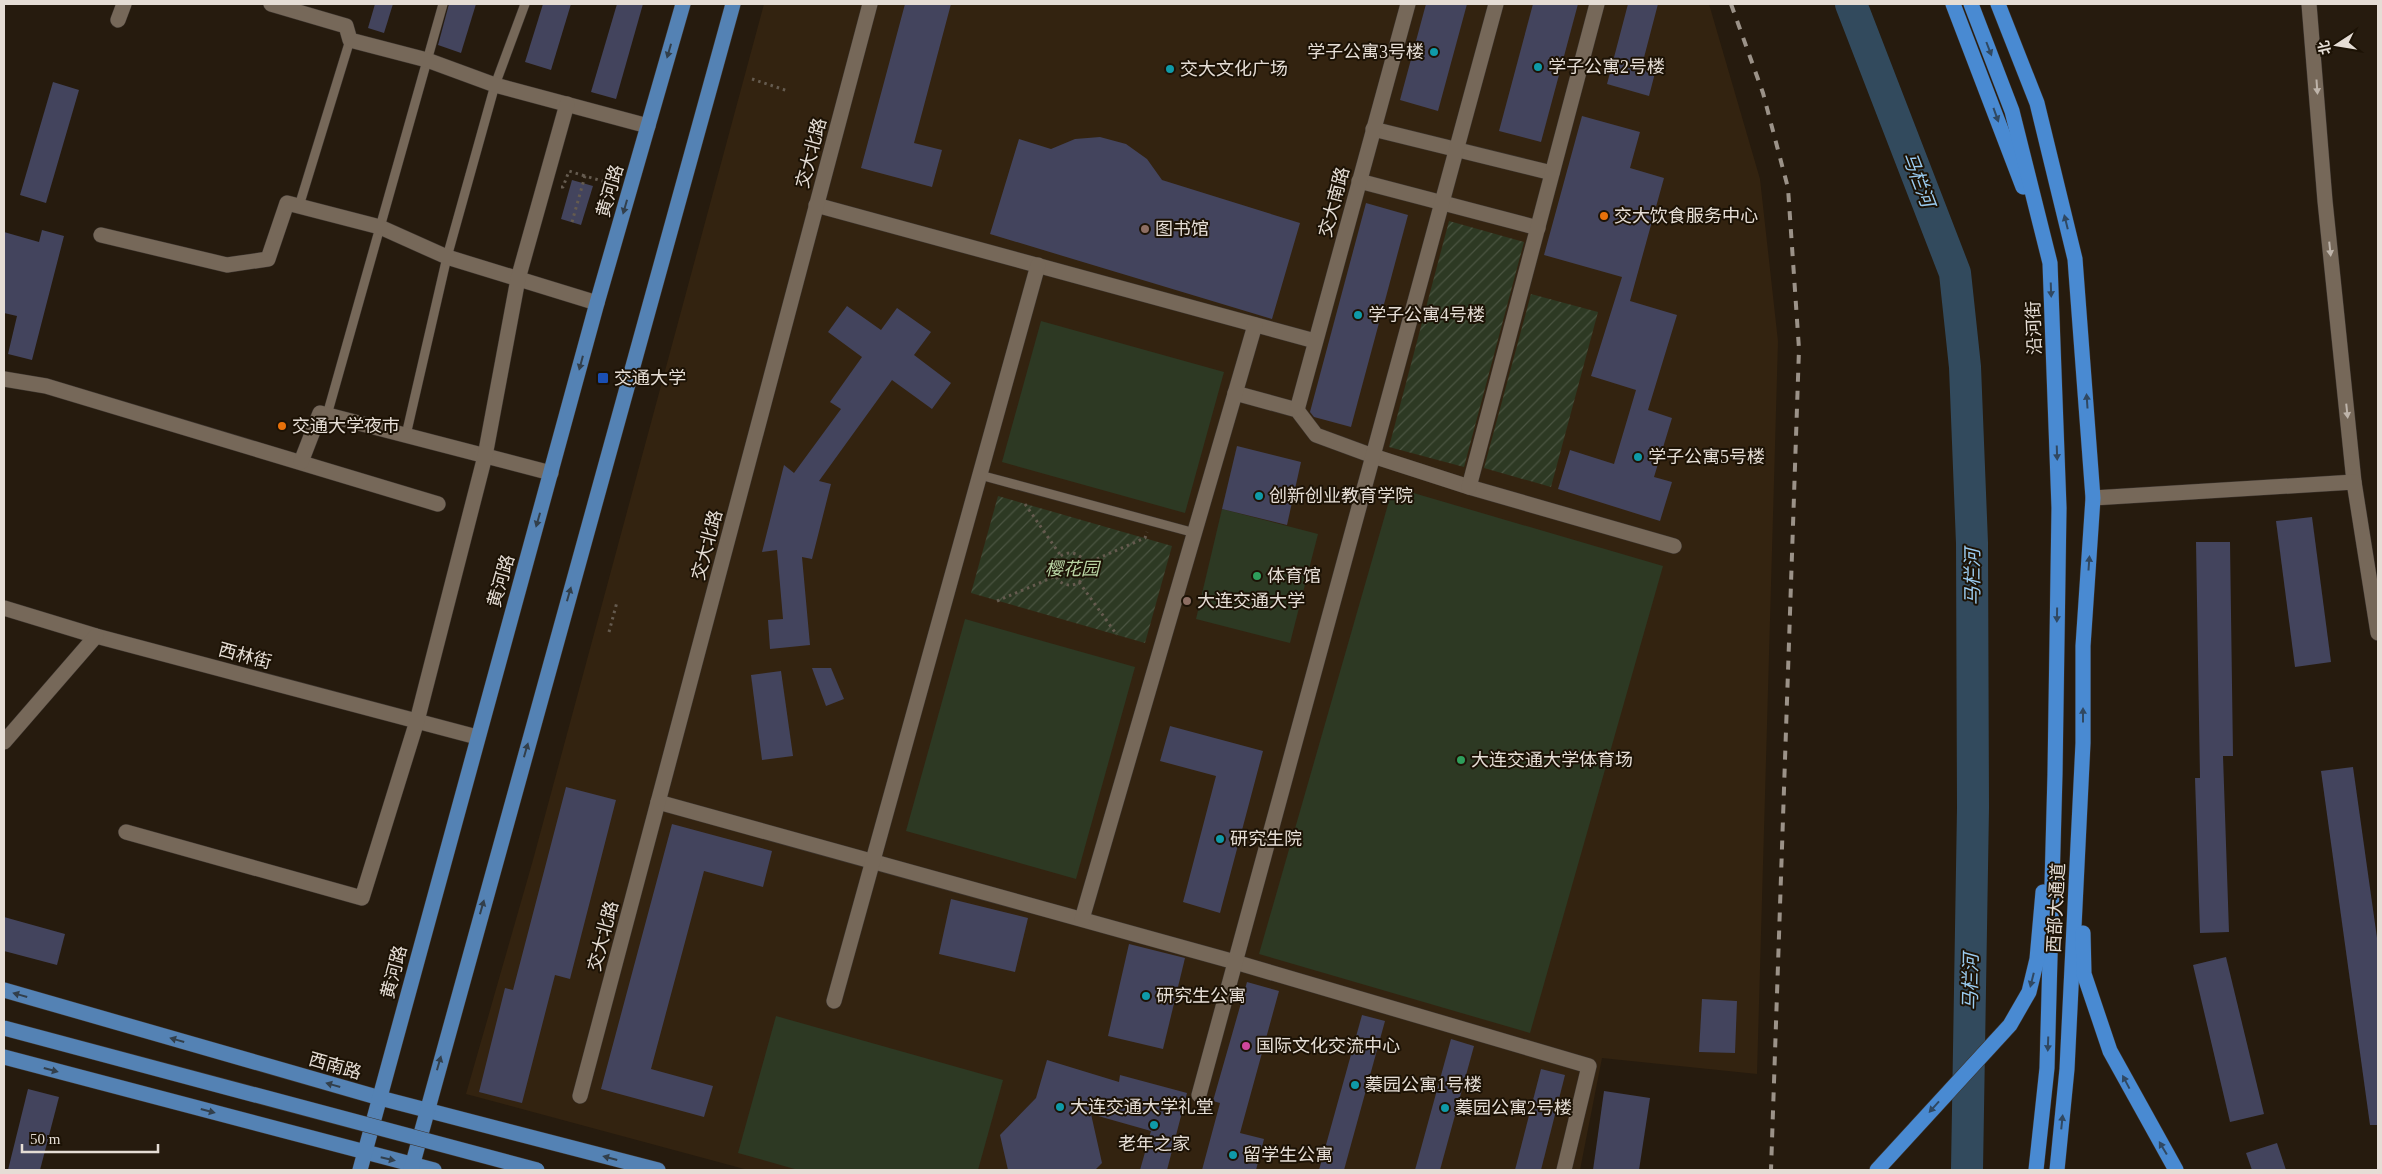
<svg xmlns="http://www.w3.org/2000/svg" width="2382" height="1174" font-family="'Times New Roman','Noto Sans SC',serif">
  <defs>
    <pattern id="garden-furrows" width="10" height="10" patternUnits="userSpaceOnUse" patternTransform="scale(1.25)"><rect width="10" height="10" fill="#2d3923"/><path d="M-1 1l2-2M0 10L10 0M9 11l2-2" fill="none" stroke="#4b5542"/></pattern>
  </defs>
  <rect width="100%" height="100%" fill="#261b0e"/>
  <polygon fill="#332310" points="764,4 1709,4 1760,179 1778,341 1757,1074 1602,1058 1580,1170 748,1170 466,1094 533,860"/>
  <g fill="url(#garden-furrows)">
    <polygon points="1449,221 1524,242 1464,467 1389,447"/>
    <polygon points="1531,294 1598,312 1551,487 1484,468"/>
    <polygon points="998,496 1172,546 1145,643 971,593"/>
  </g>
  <g fill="#2d3923">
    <polygon points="1041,321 1224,372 1185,513 1002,462"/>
    <polygon points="1393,487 1663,566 1530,1033 1259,954"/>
    <polygon points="1222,509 1318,534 1290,643 1196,619"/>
    <polygon points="965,619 1135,667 1076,879 906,831"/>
    <polygon points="776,1016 1003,1080 978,1170 798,1170 738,1153"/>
  </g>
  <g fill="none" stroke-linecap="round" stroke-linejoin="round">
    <polyline stroke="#324a5d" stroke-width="32" points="1851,4 1955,273 1965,367 1972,543 1973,808 1967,1170"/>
  </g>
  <g fill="#43445d">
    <polygon points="375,4 393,4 384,33 368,28"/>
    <polygon points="449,4 476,4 461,53 438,45"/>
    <polygon points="543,4 571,4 551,70 525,62"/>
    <polygon points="617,4 643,4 616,99 591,92"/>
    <polygon points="905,4 951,4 914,143 942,150 932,187 861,168"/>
    <polygon points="1426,4 1467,4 1438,111 1400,100"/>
    <polygon points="1533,4 1578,4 1541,142 1499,131"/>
    <polygon points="1628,4 1658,4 1641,69 1655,73 1649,96 1607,84"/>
    <polygon points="53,82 79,90 46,203 20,195"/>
    <polygon points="1582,116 1640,132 1630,168 1664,178 1630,301 1677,315 1648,410 1672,418 1654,477 1672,482 1660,521 1558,489 1570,450 1614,464 1636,390 1591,376 1622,277 1544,255"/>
    <polygon points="1100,137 1126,144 1147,159 1162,180 1300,223 1272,319 990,234 1019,139 1051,149 1075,139"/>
    <polygon points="572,180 593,186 581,225 561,219"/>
    <polygon points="1366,203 1408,215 1351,427 1314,417 1310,412"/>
    <polygon points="42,230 64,236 32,360 8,354 17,316 4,313 4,232 39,242"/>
    <polygon points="847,306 881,330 897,308 931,332 914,355 951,383 932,409 892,380 819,481 831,484 812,559 802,557 810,645 770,649 768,620 783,619 777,550 762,552 784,465 794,473 841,409 830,402 862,357 828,332"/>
    <polygon points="1237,446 1301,462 1287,525 1222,509"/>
    <polygon points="2312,517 2331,662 2295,667 2276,521"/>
    <polygon points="2196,542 2230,542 2233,756 2223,756 2229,932 2200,933 2195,778 2200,778"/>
    <polygon points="812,668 831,668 844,699 826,706"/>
    <polygon points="781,671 793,756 762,760 751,675"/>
    <polygon points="1170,726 1263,751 1220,913 1183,902 1216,776 1160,761"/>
    <polygon points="2353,767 2378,945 2378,1125 2370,1125 2321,771"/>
    <polygon points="566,787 616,800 570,979 555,975 522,1103 479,1092 505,988 513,990"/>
    <polygon points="672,824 772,851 763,887 704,871 651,1069 713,1086 704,1117 601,1089"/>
    <polygon points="951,899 1028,918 1015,972 939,954"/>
    <polygon points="4,917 65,934 57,965 4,951"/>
    <polygon points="1129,944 1185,958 1163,1049 1108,1036"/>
    <polygon points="2226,957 2264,1114 2230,1122 2193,965"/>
    <polygon points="1247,982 1279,991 1240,1133 1264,1139 1256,1170 1202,1170 1220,1103 1213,1101"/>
    <polygon points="1702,999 1737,1001 1735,1053 1699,1052"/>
    <polygon points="1362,1015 1385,1021 1344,1170 1319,1170"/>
    <polygon points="1451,1039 1474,1046 1440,1170 1415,1170"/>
    <polygon points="1047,1060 1119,1082 1120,1075 1187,1093 1167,1170 1140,1170 1151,1131 1091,1114 1102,1163 1095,1170 1008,1170 1000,1135 1036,1098"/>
    <polygon points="1541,1069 1565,1075 1541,1170 1515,1170"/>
    <polygon points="28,1089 59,1097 40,1170 8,1170"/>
    <polygon points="1604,1091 1650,1098 1639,1170 1593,1170"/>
    <polygon points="2277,1143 2286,1170 2252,1170 2246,1153"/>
  </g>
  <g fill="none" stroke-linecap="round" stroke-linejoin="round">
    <defs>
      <g id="service">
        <polyline points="299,206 350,40"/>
        <polyline points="327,415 443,4"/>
        <polyline points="406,435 447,257 495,85 525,4"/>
        <polyline points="980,475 1195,533"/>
      </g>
      <g id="minor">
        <polyline points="271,4 346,26 350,40 427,60 495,85 648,126"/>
        <polyline points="2309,4 2325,201 2354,482"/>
        <polyline points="118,20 124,4"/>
        <polyline points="1373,129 1552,173"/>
        <polyline points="1359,181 1538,228"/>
        <polyline points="816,205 1315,341"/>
        <polyline points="101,235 227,265 268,259 287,203 380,227 447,257 597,303"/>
        <polyline points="4,379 46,386 438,504"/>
        <polyline points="1235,393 1297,410 1316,435 1373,456 1469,487 1674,546"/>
        <polyline points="1297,410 1408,4"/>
        <polyline points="301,462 320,413 551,473"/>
        <polyline points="1469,487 1597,4"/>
        <polyline points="2093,498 2354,482 2378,633"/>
        <polyline points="4,608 96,636 477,737"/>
        <polyline points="4,742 96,636"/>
        <polyline points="658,802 1235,962 1589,1066 1564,1170"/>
        <polyline points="126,832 362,898 417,721 485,456 518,279 567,104"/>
        <polyline points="1082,919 1255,325"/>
        <polyline points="834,1001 1038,265"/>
        <polyline points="1199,1095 1496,4"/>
        <polyline points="580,1096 870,4"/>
      </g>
      <g id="primary">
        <polyline points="4,990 380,1098 658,1170"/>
        <polyline points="4,1057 434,1170"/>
        <polyline points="360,1170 597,303 683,4"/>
        <polyline points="411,1170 733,4"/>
      </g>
      <g id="trunk">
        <polyline points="1953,4 2023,187"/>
        <polyline points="1971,4 2012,111 2050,263 2059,508 2055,774 2047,1068 2036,1170"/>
        <polyline points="1998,4 2037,103 2075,259 2093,498 2083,646 2083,743 2067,1069 2057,1170"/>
        <polyline points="2083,933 2084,974 2110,1051 2176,1170"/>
        <polyline points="1877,1170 2010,1025 2029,992 2037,959 2043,892"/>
      </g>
    </defs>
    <use href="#service" stroke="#3d352f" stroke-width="10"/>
    <use href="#minor" stroke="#3d352f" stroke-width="16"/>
    <use href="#primary" stroke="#3d352f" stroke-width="16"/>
    <use href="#trunk" stroke="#3d352f" stroke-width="16"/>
    <g stroke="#655b4f" stroke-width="3" stroke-dasharray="2.5 4" stroke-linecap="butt">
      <polyline points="752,79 788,91"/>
      <polyline points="561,187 563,187 569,171 585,176"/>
      <polyline points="572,222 585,176 613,184 612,186"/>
      <polyline points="1025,504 1061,556"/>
      <circle cx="1070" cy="569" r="16"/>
      <polyline points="1085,564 1145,538 1147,532"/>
      <polyline points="1079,582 1117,635"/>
      <polyline points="997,601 1056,576"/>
      <polyline points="609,632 617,602"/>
    </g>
    <use href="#service" stroke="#766859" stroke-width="9"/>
    <use href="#minor" stroke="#766859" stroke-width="15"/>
    <use href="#primary" stroke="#5482b4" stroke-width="15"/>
    <use href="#trunk" stroke="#498ad2" stroke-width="15"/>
    <polyline stroke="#9b9288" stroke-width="4" stroke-dasharray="9 9" stroke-linecap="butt" points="1731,4 1763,93 1788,188 1799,349 1771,1170"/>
    <defs>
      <polyline id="primary-bridge" points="4,1028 537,1170"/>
    </defs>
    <use href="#primary-bridge" stroke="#3d352f" stroke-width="16" stroke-linecap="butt"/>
    <use href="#primary-bridge" stroke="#5482b4" stroke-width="15"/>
  </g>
  <defs><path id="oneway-solid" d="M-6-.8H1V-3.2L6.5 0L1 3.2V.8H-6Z" transform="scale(1.25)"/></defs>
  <g fill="#304861">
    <use href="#oneway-solid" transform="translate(1989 49) rotate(69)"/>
    <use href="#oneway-solid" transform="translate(1996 115) rotate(70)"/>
    <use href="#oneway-solid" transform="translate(2066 222) rotate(-104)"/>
    <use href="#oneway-solid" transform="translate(2051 290) rotate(88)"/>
    <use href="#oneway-solid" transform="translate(2087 401) rotate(-94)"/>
    <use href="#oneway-solid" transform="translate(2057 453) rotate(88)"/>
    <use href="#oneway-solid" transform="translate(2089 563) rotate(-86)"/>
    <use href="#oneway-solid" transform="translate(2057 615) rotate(91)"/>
    <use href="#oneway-solid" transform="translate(2083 715) rotate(-90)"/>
    <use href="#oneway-solid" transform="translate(2032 980) rotate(104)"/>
    <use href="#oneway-solid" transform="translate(2048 1044) rotate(92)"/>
    <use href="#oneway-solid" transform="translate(2126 1082) rotate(-118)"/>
    <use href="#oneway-solid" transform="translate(1934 1107) rotate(132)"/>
    <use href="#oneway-solid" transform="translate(2062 1122) rotate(-84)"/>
    <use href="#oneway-solid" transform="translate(2163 1148) rotate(-121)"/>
  </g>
  <g fill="#323f4b">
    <use href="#oneway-solid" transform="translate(669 51) rotate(106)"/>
    <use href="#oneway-solid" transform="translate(625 207) rotate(106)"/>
    <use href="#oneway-solid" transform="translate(581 363) rotate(105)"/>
    <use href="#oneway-solid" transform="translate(538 520) rotate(106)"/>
    <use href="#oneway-solid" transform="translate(569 594) rotate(-74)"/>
    <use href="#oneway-solid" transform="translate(526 750) rotate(-74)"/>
    <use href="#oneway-solid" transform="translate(482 907) rotate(-74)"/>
    <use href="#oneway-solid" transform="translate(20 995) rotate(-164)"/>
    <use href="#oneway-solid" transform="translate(177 1040) rotate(-164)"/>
    <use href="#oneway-solid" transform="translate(439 1063) rotate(-74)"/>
    <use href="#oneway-solid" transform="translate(51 1070) rotate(15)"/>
    <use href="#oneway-solid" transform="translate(333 1085) rotate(-164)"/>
    <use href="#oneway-solid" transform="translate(208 1111) rotate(15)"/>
    <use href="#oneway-solid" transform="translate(610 1158) rotate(-165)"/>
    <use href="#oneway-solid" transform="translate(388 1159) rotate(13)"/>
  </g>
  <g fill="#beb4aa">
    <use href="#oneway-solid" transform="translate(2317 87) rotate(86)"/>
    <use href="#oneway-solid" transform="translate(2330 249) rotate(84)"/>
    <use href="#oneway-solid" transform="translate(2347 411) rotate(84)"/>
  </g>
  <g fill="#0f9aa8" stroke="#1c1205" stroke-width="2">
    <circle cx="1434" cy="52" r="5"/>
    <circle cx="1538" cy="67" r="5"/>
    <circle cx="1170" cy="69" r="5"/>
    <circle cx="1358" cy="315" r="5"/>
    <circle cx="1638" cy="457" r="5"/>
    <circle cx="1259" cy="496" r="5"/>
    <circle cx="1220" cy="839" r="5"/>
    <circle cx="1146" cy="996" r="5"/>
    <circle cx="1355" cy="1085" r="5"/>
    <circle cx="1060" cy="1107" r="5"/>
    <circle cx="1445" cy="1108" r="5"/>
    <circle cx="1154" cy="1125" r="5"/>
    <circle cx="1233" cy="1155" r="5"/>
  </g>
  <g fill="#e8710a" stroke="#1c1205" stroke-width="2">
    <circle cx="1604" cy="216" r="5"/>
    <circle cx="282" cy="426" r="5"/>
  </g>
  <g fill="#8d6e63" stroke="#1c1205" stroke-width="2">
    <circle cx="1145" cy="229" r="5"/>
    <circle cx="1187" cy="601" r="5"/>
  </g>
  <rect fill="#1a4fb4" stroke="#1c1205" stroke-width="2" x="597" y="372" width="12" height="12" rx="2.5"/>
  <g fill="#2e9e5b" stroke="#1c1205" stroke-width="2">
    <circle cx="1257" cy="576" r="5"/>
    <circle cx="1461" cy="760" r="5"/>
  </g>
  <circle fill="#d1479c" stroke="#1c1205" stroke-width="2" cx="1246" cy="1046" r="5"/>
  <g text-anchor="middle" stroke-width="4" stroke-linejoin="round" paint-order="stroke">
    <g font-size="18" fill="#e5ddd5" stroke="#1c1205" text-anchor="start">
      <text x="1424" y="58" text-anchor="end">学子公寓3号楼</text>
      <text x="1548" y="73">学子公寓2号楼</text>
      <text x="1180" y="75">交大文化广场</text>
      <text x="1614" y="222">交大饮食服务中心</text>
      <text x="1155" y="235">图书馆</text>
      <text x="1368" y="321">学子公寓4号楼</text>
      <text x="614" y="384">交通大学</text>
      <text x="292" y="432">交通大学夜巿</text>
      <text x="1648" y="463">学子公寓5号楼</text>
      <text x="1269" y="502">创新创业教育学院</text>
      <text x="1267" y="582">体育馆</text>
      <text x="1197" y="607">大连交通大学</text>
      <text x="1471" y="766">大连交通大学体育场</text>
      <text x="1230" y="845">研究生院</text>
      <text x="1156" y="1002">研究生公寓</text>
      <text x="1256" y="1052">国际文化交流中心</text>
      <text x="1365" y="1091">蓁园公寓1号楼</text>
      <text x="1070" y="1113">大连交通大学礼堂</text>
      <text x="1455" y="1114">蓁园公寓2号楼</text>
      <text x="1154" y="1150" text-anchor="middle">老年之家</text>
      <text x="1243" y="1161">留学生公寓</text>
    </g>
    <g font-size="18" fill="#e5ddd5" stroke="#1c1205">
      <text transform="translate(811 153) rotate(-75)" y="6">交大北路</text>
      <text transform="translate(610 191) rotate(-74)" y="6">黄河路</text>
      <text transform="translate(1334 202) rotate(-75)" y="6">交大南路</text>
      <text transform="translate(2034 328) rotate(-92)" y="6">沿河街</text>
      <text transform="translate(707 545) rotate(-75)" y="6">交大北路</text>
      <text transform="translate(501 581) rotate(-74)" y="6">黄河路</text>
      <text transform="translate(245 656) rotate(15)" y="6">西林街</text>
      <text transform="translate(2056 908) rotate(-87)" y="6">西部大通道</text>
      <text transform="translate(603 936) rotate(-75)" y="6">交大北路</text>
      <text transform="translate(394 972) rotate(-75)" y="6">黄河路</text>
      <text transform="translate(335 1066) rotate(16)" y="6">西南路</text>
    </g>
    <g font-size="18" font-style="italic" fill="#b9d5a4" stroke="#1c1205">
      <text x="1072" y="575">樱花园</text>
    </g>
    <g font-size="19" font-style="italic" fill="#9bccf1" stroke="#1c1205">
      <text transform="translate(1919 179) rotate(69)" y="7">马栏河</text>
      <text transform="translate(1972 577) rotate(-90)" y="7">马栏河</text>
      <text transform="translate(1970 982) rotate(-89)" y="7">马栏河</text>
    </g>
  </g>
  <rect width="2382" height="1174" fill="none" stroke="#e5ddd5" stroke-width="10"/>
  <g transform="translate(2337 45) rotate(258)" stroke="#1c1205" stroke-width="4" paint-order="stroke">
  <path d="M0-4L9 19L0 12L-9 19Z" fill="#e5ddd5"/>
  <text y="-8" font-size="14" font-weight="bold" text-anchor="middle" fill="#e5ddd5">北</text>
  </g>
  <path d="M22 1144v8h136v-8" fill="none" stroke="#e5ddd5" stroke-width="2.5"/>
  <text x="30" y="1144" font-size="15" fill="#e5ddd5" stroke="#1c1205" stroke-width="4" paint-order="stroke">50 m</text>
</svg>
